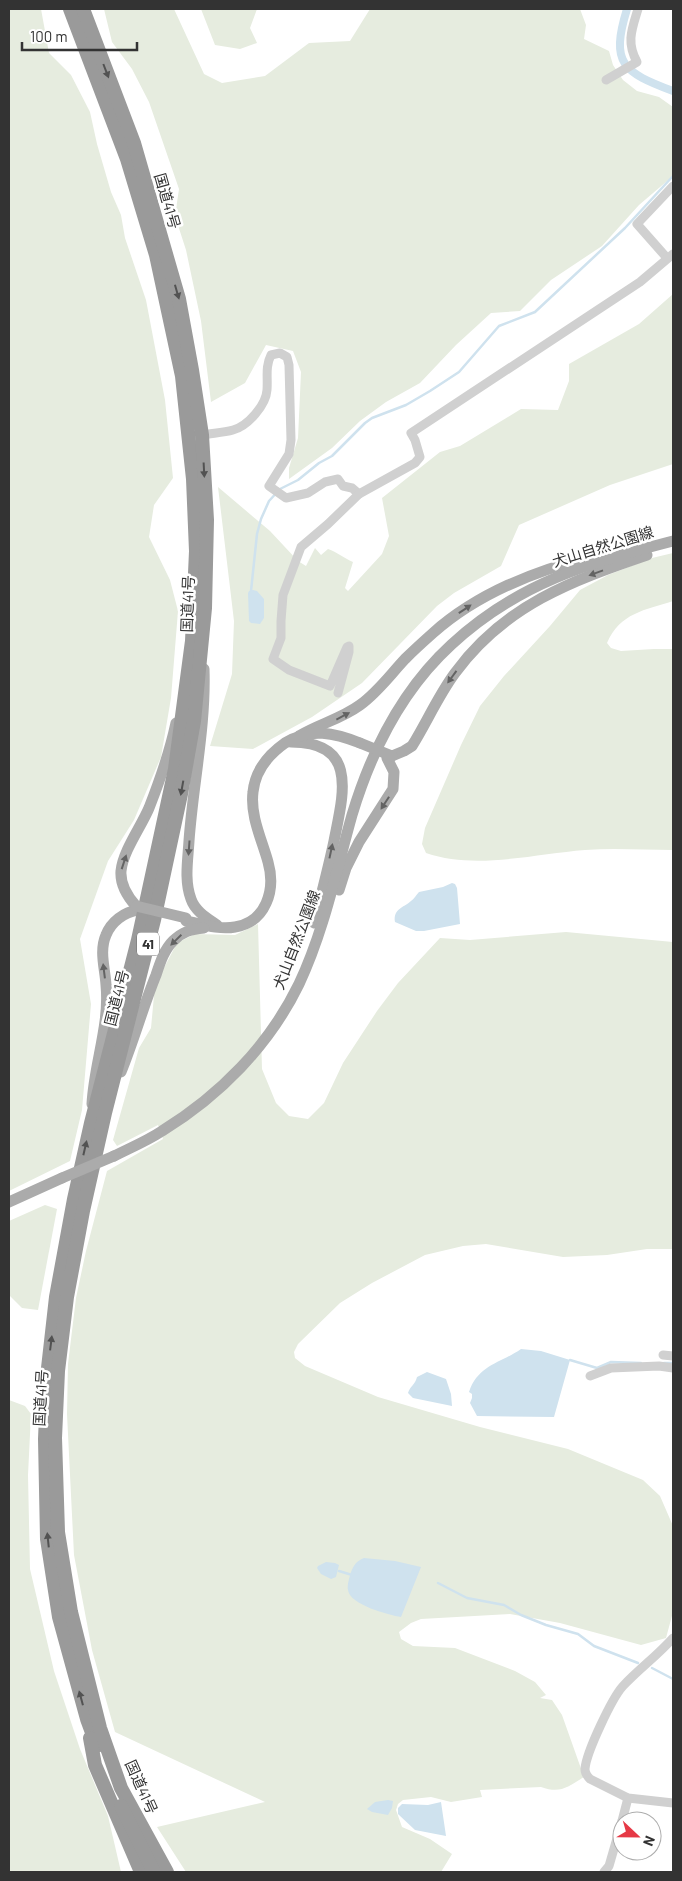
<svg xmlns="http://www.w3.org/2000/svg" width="682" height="1881" font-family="Barlow,'Noto Sans JP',sans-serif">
  <rect width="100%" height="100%" fill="#fff"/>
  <g fill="#e6ecdf">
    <polygon points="9,9 41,9 49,53 71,75 90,112 97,144 111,192 121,215 125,238 146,300 165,400 173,478 154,505 149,537 170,580 178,611 171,698 161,757 134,820 108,861 80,939 91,1004 82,1110 70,1161 9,1191"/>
    <polygon points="104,9 174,9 204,74 222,83 265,76 309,43 350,41 370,9 580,9 586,25 584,39 609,51 613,65 623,80 637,91 659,97 673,107 673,176 639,205 602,246 551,280 520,311 491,313 456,345 420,383 386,402 360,421 332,448 289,479 289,468 298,438 301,372 293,351 266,345 245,383 211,402 201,321 186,250 175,216 179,189 149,102 132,69 112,42"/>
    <polygon points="201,9 257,9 250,28 257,43 240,49 215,45"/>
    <path d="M 673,294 L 673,464 L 610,485 L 519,525 L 501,566 L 454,593 L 437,606 L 362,683 L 312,717 L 253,749 L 210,746 L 232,674 L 234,621 L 218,487 L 270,531 L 298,561 L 306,566 L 315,548 L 321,555 L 328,549 C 337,552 344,558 353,562 L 345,588 L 348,591 L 382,554 L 389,536 L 382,498 L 440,452 L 460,446 L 521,409 L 558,410 L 569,381 L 569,364 L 639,324 Z"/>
    <path d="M 673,553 L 673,601 C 645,610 620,613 607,643 L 611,648 L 621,651 L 654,649 L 673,649 L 673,850 C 644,850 614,848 585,850 C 534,854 475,870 426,853 L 422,844 L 425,828 L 461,745 L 480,706 L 504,676 L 550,626 L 580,590 L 608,575 L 652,558 Z"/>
    <path d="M 258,924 L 262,1069 L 276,1103 L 289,1116 L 308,1119 L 324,1103 L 343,1063 L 377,1011 L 398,983 L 440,938 L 470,940 L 566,932 L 673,942 L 673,1249 L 647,1249 L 607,1255 L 563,1257 L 486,1244 L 463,1246 L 425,1255 L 372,1283 L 340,1303 L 298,1344 L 294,1352 L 295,1358 L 305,1366 L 378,1397 L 480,1427 L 568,1449 L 643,1480 L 660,1496 L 673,1526 L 673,1612 L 666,1638 L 641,1645 L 560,1623 L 510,1614 L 421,1619 L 411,1623 L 399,1632 L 401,1639 L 413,1646 L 455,1648 L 515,1671 L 535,1682 L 546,1695 L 540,1698 L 552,1700 L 562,1715 L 584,1777 C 567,1787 561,1794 541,1787 L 480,1790 L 482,1797 L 451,1802 L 431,1797 L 403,1800 L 398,1804 L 396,1810 L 402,1827 L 430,1839 L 452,1854 L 441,1872 L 186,1872 L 157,1827 L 265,1802 L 115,1732 L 92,1650 L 74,1555 L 67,1414 L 68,1364 L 76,1298 L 86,1251 L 107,1171 L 163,1139 L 158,1125 L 117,1146 L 113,1140 L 139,1048 L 151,1028 L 155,985 L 177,943 L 195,934 L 235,935 Z"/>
    <polygon points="45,1205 57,1209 38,1310 22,1308 9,1295 9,1221"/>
    <polygon points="9,1400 25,1406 31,1414 28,1475 30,1569 54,1671 80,1749 108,1816 121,1872 9,1872"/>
  </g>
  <g fill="#cfe2ee">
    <polygon points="253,590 257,591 264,599 264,618 260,624 251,623 249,621 248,593 249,591"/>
    <path d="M 452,883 L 455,884 L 457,888 L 460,924 L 424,931 L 416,931 L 395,922 C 393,909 403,908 411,901 C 414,899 416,895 419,892 L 443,887 Z"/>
    <path d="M 521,1349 L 541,1351 L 570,1360 L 554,1417 L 477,1416 L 470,1403 L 472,1398 L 472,1394 L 469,1392 C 478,1365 501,1363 521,1349 Z"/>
    <path d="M 427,1372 L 446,1379 L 451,1394 L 452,1406 L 413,1398 L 408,1393 C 410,1386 415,1385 417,1377 Z"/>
    <path d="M 364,1558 L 395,1561 L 421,1567 L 401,1617 C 389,1615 350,1605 348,1590 C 347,1586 349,1579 350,1575 C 353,1566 356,1561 364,1558 Z"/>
    <polygon points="326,1562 335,1563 339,1565 336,1577 331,1579 321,1574 317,1568 318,1566"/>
    <polygon points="388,1800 393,1801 392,1808 388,1815 372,1812 367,1809 375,1802"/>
    <polygon points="441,1802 446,1836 415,1830 398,1814 398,1808 402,1804 428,1805"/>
  </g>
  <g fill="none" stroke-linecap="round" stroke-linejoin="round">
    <g stroke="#cfe2ee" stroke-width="2.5">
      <polyline points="251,591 257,534 261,519 269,501 280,489 298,480 319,463 332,456 365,423 372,418 406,405 430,391 459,372 499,326 535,312 625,228 673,176"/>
      <polyline points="570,1360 597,1368 611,1362 641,1363"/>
      <polyline points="664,1363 673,1363"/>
      <polyline points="339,1571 352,1575"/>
      <polyline points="438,1583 467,1598 504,1605 521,1615 546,1625 578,1634 594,1646 638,1663"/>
      <polyline points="652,1668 673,1679"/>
    </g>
    <path stroke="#cfe2ee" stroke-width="8" d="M 627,9 C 610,64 623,72 673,91"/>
    <g stroke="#d0d0d0" stroke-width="9">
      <path d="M 606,80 L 637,62 C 626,42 632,29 638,9"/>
      <polyline points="667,258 637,224 673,186"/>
      <path d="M 202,435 C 212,433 223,433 233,430 C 248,426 266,405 267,390 C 268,377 265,367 271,355 L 280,353 L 287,357 L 289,365 L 291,440 L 289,454 L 269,486 L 286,498 L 308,493 L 325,482 L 338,479 L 343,486 L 352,488 L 359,494"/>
      <polyline points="338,693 349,652 349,646 347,647 330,686 289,670 273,659 281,638 281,621 283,595 301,547 328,524 359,494 415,463 420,457 415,440 411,433 640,282 673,254"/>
      <polyline points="663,1355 673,1356"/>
      <polyline points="590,1376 611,1368 659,1366 673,1368"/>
      <path d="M 673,1638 C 658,1655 639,1669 623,1686 C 612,1698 586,1753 585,1769 C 585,1773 587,1776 590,1779 L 628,1798 L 673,1803"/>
      <polyline points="622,1821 628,1798"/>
      <polyline points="604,1872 609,1866 622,1821"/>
    </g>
    <g stroke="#ababab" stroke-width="11">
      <path d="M 204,669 C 206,726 193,784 189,841 C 188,859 184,881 191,899 C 195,911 207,918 217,925"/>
      <path d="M 299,736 C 319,724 341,719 360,705 C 378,692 390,675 405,659 C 414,650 424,641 433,633 C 478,593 535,571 593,556"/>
      <path d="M 291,742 C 359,742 343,795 334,841 C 328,869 321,896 314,923"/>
      <path d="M 392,756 L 404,751 L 412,746 C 427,722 438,696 455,673 C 505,605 571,581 647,555"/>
      <polyline points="339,890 346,868 359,842 393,789 394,772 387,758"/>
      <path d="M 136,906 C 127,896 120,885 121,871 C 123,851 141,827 149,808 C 160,780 170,751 176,723"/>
      <path d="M 186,921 C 201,924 219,930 235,927 C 266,922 276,890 268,862 C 262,840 250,816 253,792 C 255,772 268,755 285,743 C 310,727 335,733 360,743"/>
      <path d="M 121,1072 C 134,1040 143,1007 156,975 C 160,963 164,950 173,941 C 182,932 191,929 204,928"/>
      <path d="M 92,1104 C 94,1064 110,1025 106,985 C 105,968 99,951 106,935 C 111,922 124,912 138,910"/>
      <path d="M 114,1156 C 130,1148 147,1141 162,1131 C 219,1096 269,1046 299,984 C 324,931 336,872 352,815 C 371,752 402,690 451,645 C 518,583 588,563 673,541"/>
      <polyline points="9,1202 62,1178"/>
    </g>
    <g stroke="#9a9a9a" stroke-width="14">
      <polyline points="70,9 127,159 156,255 182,376 193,479 196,551 192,641 175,769 138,940 91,1123 74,1199 56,1297 48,1368 45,1439 47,1539 59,1617 87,1719 97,1746"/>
      <polyline points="83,9 134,143 179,299 192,370 202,435 207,520 205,608 194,721 181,794 154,920 105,1113 83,1211 67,1297 58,1371 55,1438 58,1532 71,1612 100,1728 121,1788 167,1872"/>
      <polyline points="90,1738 95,1765 141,1872"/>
      <polyline points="121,1806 154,1872"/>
    </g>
    <g stroke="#ababab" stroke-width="11">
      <polyline points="360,743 392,756"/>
      <polyline points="136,906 186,918"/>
      <polyline points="62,1178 114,1156"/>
    </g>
  </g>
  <defs><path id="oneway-solid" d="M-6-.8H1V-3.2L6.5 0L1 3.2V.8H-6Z" transform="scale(1.25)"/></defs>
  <g fill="#525252">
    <use href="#oneway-solid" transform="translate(106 71) rotate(69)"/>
    <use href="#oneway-solid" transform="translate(177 292) rotate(74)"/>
    <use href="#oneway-solid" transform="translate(204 470) rotate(87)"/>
    <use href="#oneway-solid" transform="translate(182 788) rotate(100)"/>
    <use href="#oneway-solid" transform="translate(85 1148) rotate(-77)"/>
    <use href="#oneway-solid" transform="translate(51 1343) rotate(-83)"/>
    <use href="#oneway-solid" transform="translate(48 1540) rotate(-96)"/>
    <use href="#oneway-solid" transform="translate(81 1698) rotate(-105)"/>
  </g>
  <g fill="#636363">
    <use href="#oneway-solid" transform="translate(596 573) rotate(160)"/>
    <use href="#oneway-solid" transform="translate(465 609) rotate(-34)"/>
    <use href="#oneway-solid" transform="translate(452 677) rotate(126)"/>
    <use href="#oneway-solid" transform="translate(343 716) rotate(-28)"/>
    <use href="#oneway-solid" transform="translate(385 803) rotate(123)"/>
    <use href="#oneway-solid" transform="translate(189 848) rotate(94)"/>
    <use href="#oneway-solid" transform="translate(331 851) rotate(-78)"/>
    <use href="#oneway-solid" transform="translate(124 862) rotate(-72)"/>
    <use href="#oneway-solid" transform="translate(176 940) rotate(136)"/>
    <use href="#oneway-solid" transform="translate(104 971) rotate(-97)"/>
  </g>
  <g text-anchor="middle" stroke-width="5" stroke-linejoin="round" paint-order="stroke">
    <rect fill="#fff" stroke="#707070" stroke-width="1" x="137" y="932.5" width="22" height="23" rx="4"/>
    <g font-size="14" font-weight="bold" fill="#333">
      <text x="148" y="949">41</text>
    </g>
    <g font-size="15" fill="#333" stroke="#fff">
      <text transform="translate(167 201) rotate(74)" y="5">国道41号</text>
      <text transform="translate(603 547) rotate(-17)" y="5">犬山自然公園線</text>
      <text transform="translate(188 604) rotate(-88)" y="5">国道41号</text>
      <text transform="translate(297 940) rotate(-69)" y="5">犬山自然公園線</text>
      <text transform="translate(117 998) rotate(-76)" y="5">国道41号</text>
      <text transform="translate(41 1398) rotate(-87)" y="5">国道41号</text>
      <text transform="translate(141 1787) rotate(66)" y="5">国道41号</text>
    </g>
  </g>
  <rect width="682" height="1881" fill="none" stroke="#333333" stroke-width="20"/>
  <g transform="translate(637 1836) rotate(112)"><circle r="24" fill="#ffffff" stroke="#adadad"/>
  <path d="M0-4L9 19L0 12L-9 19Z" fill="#e63946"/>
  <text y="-8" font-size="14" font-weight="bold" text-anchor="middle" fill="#333333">N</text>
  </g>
  <path d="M22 42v8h115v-8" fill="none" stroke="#333333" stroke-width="2.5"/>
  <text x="30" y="42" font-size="15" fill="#333333" stroke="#ffffff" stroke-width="4" paint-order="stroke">100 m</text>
</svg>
